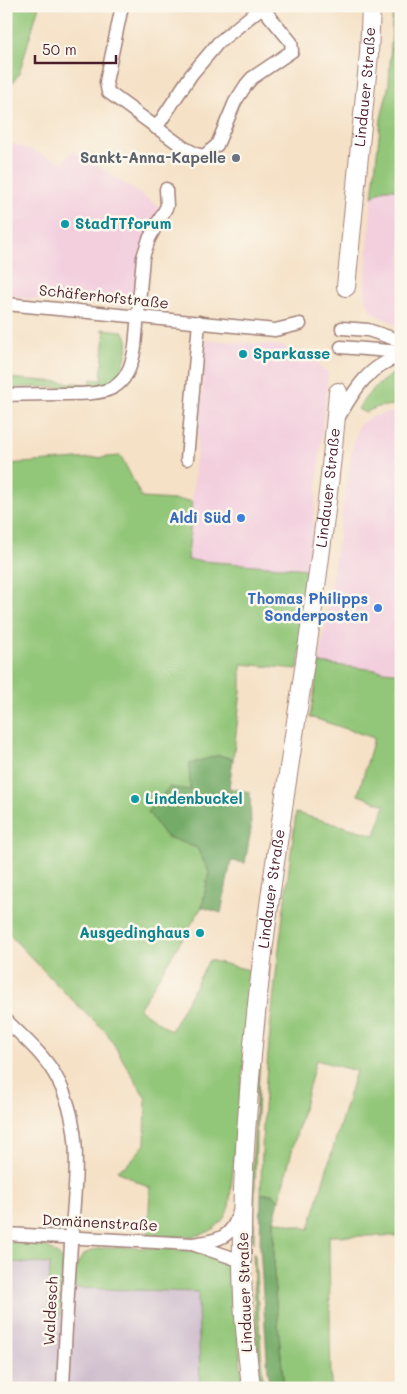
<svg xmlns="http://www.w3.org/2000/svg" width="407" height="1394" font-family="Mali,sans-serif">
  <rect width="100%" height="100%" fill="#fbf7ec"/>
  <filter id="ink" filterUnits="userSpaceOnUse"><feTurbulence type="fractalNoise" baseFrequency=".02" numOctaves="2"/><feDisplacementMap in="SourceGraphic" scale="10" xChannelSelector="R" yChannelSelector="G"/><feConvolveMatrix kernelMatrix="1 2 1 2 8 2 1 2 1" color-interpolation-filters="sRGB"/></filter>
  <filter id="wash" filterUnits="userSpaceOnUse"><feTurbulence type="fractalNoise" baseFrequency=".0096" numOctaves="4" result="noise"/><feDisplacementMap in="SourceGraphic" scale="20" xChannelSelector="R" yChannelSelector="G"/><feGaussianBlur stdDeviation="1.12" result="paint"/><feColorMatrix in="noise" values="0 0 0 0 0 0 0 0 0 0 0 0 0 0 0 0 0 1.4 0 .05"/><feComposite in="paint" operator="in"/></filter>
  <g filter="url(#wash)">
    <rect width="100%" height="100%" fill="#f5e1c6"/>
    <g fill="#f3cfde">
      <polygon points="6,141 62,162 74,150 161,208 133,298 124,306 6,297"/>
      <polygon points="384,189 401,189 401,327 378,316 369,308 366,298 365,286 372,197"/>
      <polygon points="207,340 282,346 313,356 322,370 328,371 309,569 188,560 192,501"/>
      <polygon points="401,410 401,673 319,663 353,445 358,426 371,417"/>
    </g>
    <polygon fill="#cfbdce" points="6,1262 64,1264 73,1288 198,1292 200,1388 6,1388"/>
    <g fill="#92c678" stroke="#6e7252">
      <polygon points="6,6 39,6 19,74 6,91"/>
      <polygon points="393,6 401,6 401,189 384,189 372,197 381,119 389,84"/>
      <path d="M 102,329 L 123,331 C 129,338 128,348 126,356 C 123,369 115,381 102,385 C 89,389 74,387 60,387 C 42,387 24,387 6,388 L 6,378 L 90,384 L 91,379 L 101,380 L 105,331 L 102,331 Z"/>
      <path d="M 401,369 L 401,404 L 377,407 L 365,413 L 358,409 C 369,390 382,380 401,369 Z"/>
      <path d="M 121,456 L 142,498 L 192,501 L 188,560 L 309,569 L 298,669 L 241,664 L 241,691 L 233,759 L 219,755 L 190,790 L 165,836 L 197,848 L 209,872 L 202,907 L 139,1009 L 171,1031 L 209,960 L 253,971 L 229,1208 C 214,1245 181,1236 148,1235 L 150,1188 L 117,1171 L 129,1163 L 145,1144 L 146,1099 L 107,1033 L 64,992 L 6,931 L 6,464 Z"/>
      <path d="M 319,663 L 401,673 L 401,1236 L 329,1236 L 331,1388 L 284,1388 L 274,1281 L 274,1220 L 309,1229 L 356,1071 L 316,1060 L 279,1200 L 272,1194 L 261,1194 C 262,1066 280,940 296,813 L 375,835 L 385,805 L 358,795 L 374,738 L 310,717 Z"/>
      <polygon points="270,965 259,1073 256,1132 254,1243 252,1240 252,1171 259,1040"/>
      <path d="M 6,1242 C 34,1243 43,1239 64,1261 L 60,1316 L 48,1315 L 50,1264 L 6,1262 Z"/>
      <path d="M 110,1247 C 135,1248 203,1247 222,1260 C 231,1266 232,1275 234,1284 L 243,1388 L 200,1388 L 198,1292 L 73,1288 C 76,1260 79,1250 110,1247 Z"/>
      <polygon points="253,1252 255,1256 263,1388 260,1388 256,1338"/>
    </g>
    <g fill="#75ab68" stroke="#60654a">
      <polygon points="219,755 233,759 229,788 250,792 251,829 245,863 231,861 221,913 202,907 209,872 197,848 165,836 148,812 169,787 190,790 189,764"/>
      <polygon points="261,1194 272,1194 279,1200 274,1220 274,1281 284,1388 269,1388 260,1247"/>
    </g>
  </g>
  <g filter="url(#ink)">
    <g fill="none" stroke-linecap="round" stroke-linejoin="round">
      <defs>
        <g id="minor">
          <polyline points="122,6 106,82 108,92 183,147 196,154 204,156 217,145 235,102 246,85 252,78 292,51 291,42 261,6"/>
          <polyline points="156,128 191,75 218,43 262,7"/>
          <polyline points="6,304 275,330 300,324"/>
          <polyline points="342,328 368,330 401,341"/>
          <polyline points="341,347 401,352"/>
          <path d="M 6,395 C 26,394 45,394 65,394 C 106,394 128,393 135,347 L 143,257 L 149,239 L 167,206 L 166,189"/>
          <path d="M 337,420 C 352,394 369,363 401,357"/>
          <polyline points="187,459 199,322"/>
          <path d="M 6,1020 C 23,1037 42,1053 54,1073 C 87,1128 74,1185 71,1244 C 68,1292 65,1340 63,1388"/>
          <path d="M 6,1234 L 193,1244 C 218,1240 232,1239 239,1212"/>
          <polyline points="195,1245 242,1261"/>
        </g>
        <g id="secondary">
          <path id="s1" d="M 346,287 L 369,54 L 371,6"/>
          <path id="s2" d="M 251,1388 C 248,1358 244,1328 243,1297 C 240,1234 243,1170 248,1106 C 264,867 319,631 338,392"/>
        </g>
      </defs>
      <use href="#minor" stroke="#a08078" stroke-width="15"/>
      <use href="#secondary" stroke="#a08078" stroke-width="20"/>
      <use href="#minor" stroke="#fff" stroke-width="12"/>
      <use href="#secondary" stroke="#fff" stroke-width="18"/>
    </g>
  </g>
  <circle fill="#6b7280" stroke="#fbf7ec" stroke-width="2" cx="236" cy="158" r="5"/>
  <g fill="#0f9aa8" stroke="#fbf7ec" stroke-width="2">
    <circle cx="65" cy="224" r="5"/>
    <circle cx="243" cy="354" r="5"/>
    <circle cx="135" cy="799" r="5"/>
    <circle cx="200" cy="933" r="5"/>
  </g>
  <g fill="#3f7fe0" stroke="#fbf7ec" stroke-width="2">
    <circle cx="241" cy="518" r="5"/>
    <circle cx="378" cy="608" r="5"/>
  </g>
  <g text-anchor="middle" stroke-width="5" stroke-linejoin="round" paint-order="stroke">
    <g font-size="15" fill="#4a1f2b" stroke="#fbf7ec">
      <text dy="5" stroke="none"><textPath href="#s1" startOffset="201">Lindauer Straße</textPath></text>
      <text transform="translate(104 297) rotate(6)" y="5">Schäferhofstraße</text>
      <text dy="5" stroke="none"><textPath href="#s2" startOffset="906">Lindauer Straße</textPath></text>
      <text dy="5" stroke="none"><textPath href="#s2" startOffset="501">Lindauer Straße</textPath></text>
      <text transform="translate(100 1223) rotate(3)" y="5">Domänenstraße</text>
      <text transform="translate(245 1292) rotate(-92)" y="5">Lindauer Straße</text>
      <text transform="translate(51 1311) rotate(-87)" y="5">Waldesch</text>
    </g>
    <g font-size="15" font-weight="bold" fill="#5b616d" stroke="#fbf7ec" text-anchor="end">
      <text x="226" y="163">Sankt-Anna-Kapelle</text>
    </g>
    <g font-size="15" font-weight="bold" fill="#0d838f" stroke="#fbf7ec" text-anchor="start">
      <text x="75" y="229">StadTTforum</text>
      <text x="253" y="359">Sparkasse</text>
      <text x="145" y="804">Lindenbuckel</text>
      <text x="190" y="938" text-anchor="end">Ausgedinghaus</text>
    </g>
    <g font-size="15" font-weight="bold" fill="#366cbe" stroke="#fbf7ec" text-anchor="end">
      <text x="231" y="523">Aldi Süd</text>
      <text x="368" y="604">Thomas Philipps<tspan x="368" dy="17">Sonderposten</tspan></text>
    </g>
  </g>
  <rect width="407" height="1394" fill="none" stroke="#fbf7ec" stroke-width="25"/>
  <path d="M35 55v8h81v-8" fill="none" stroke="#4a1f2b" stroke-width="2.5"/>
  <text x="42" y="55" font-size="15" fill="#4a1f2b" stroke="#fbf7ec" stroke-width="4" paint-order="stroke">50 m</text>
</svg>
